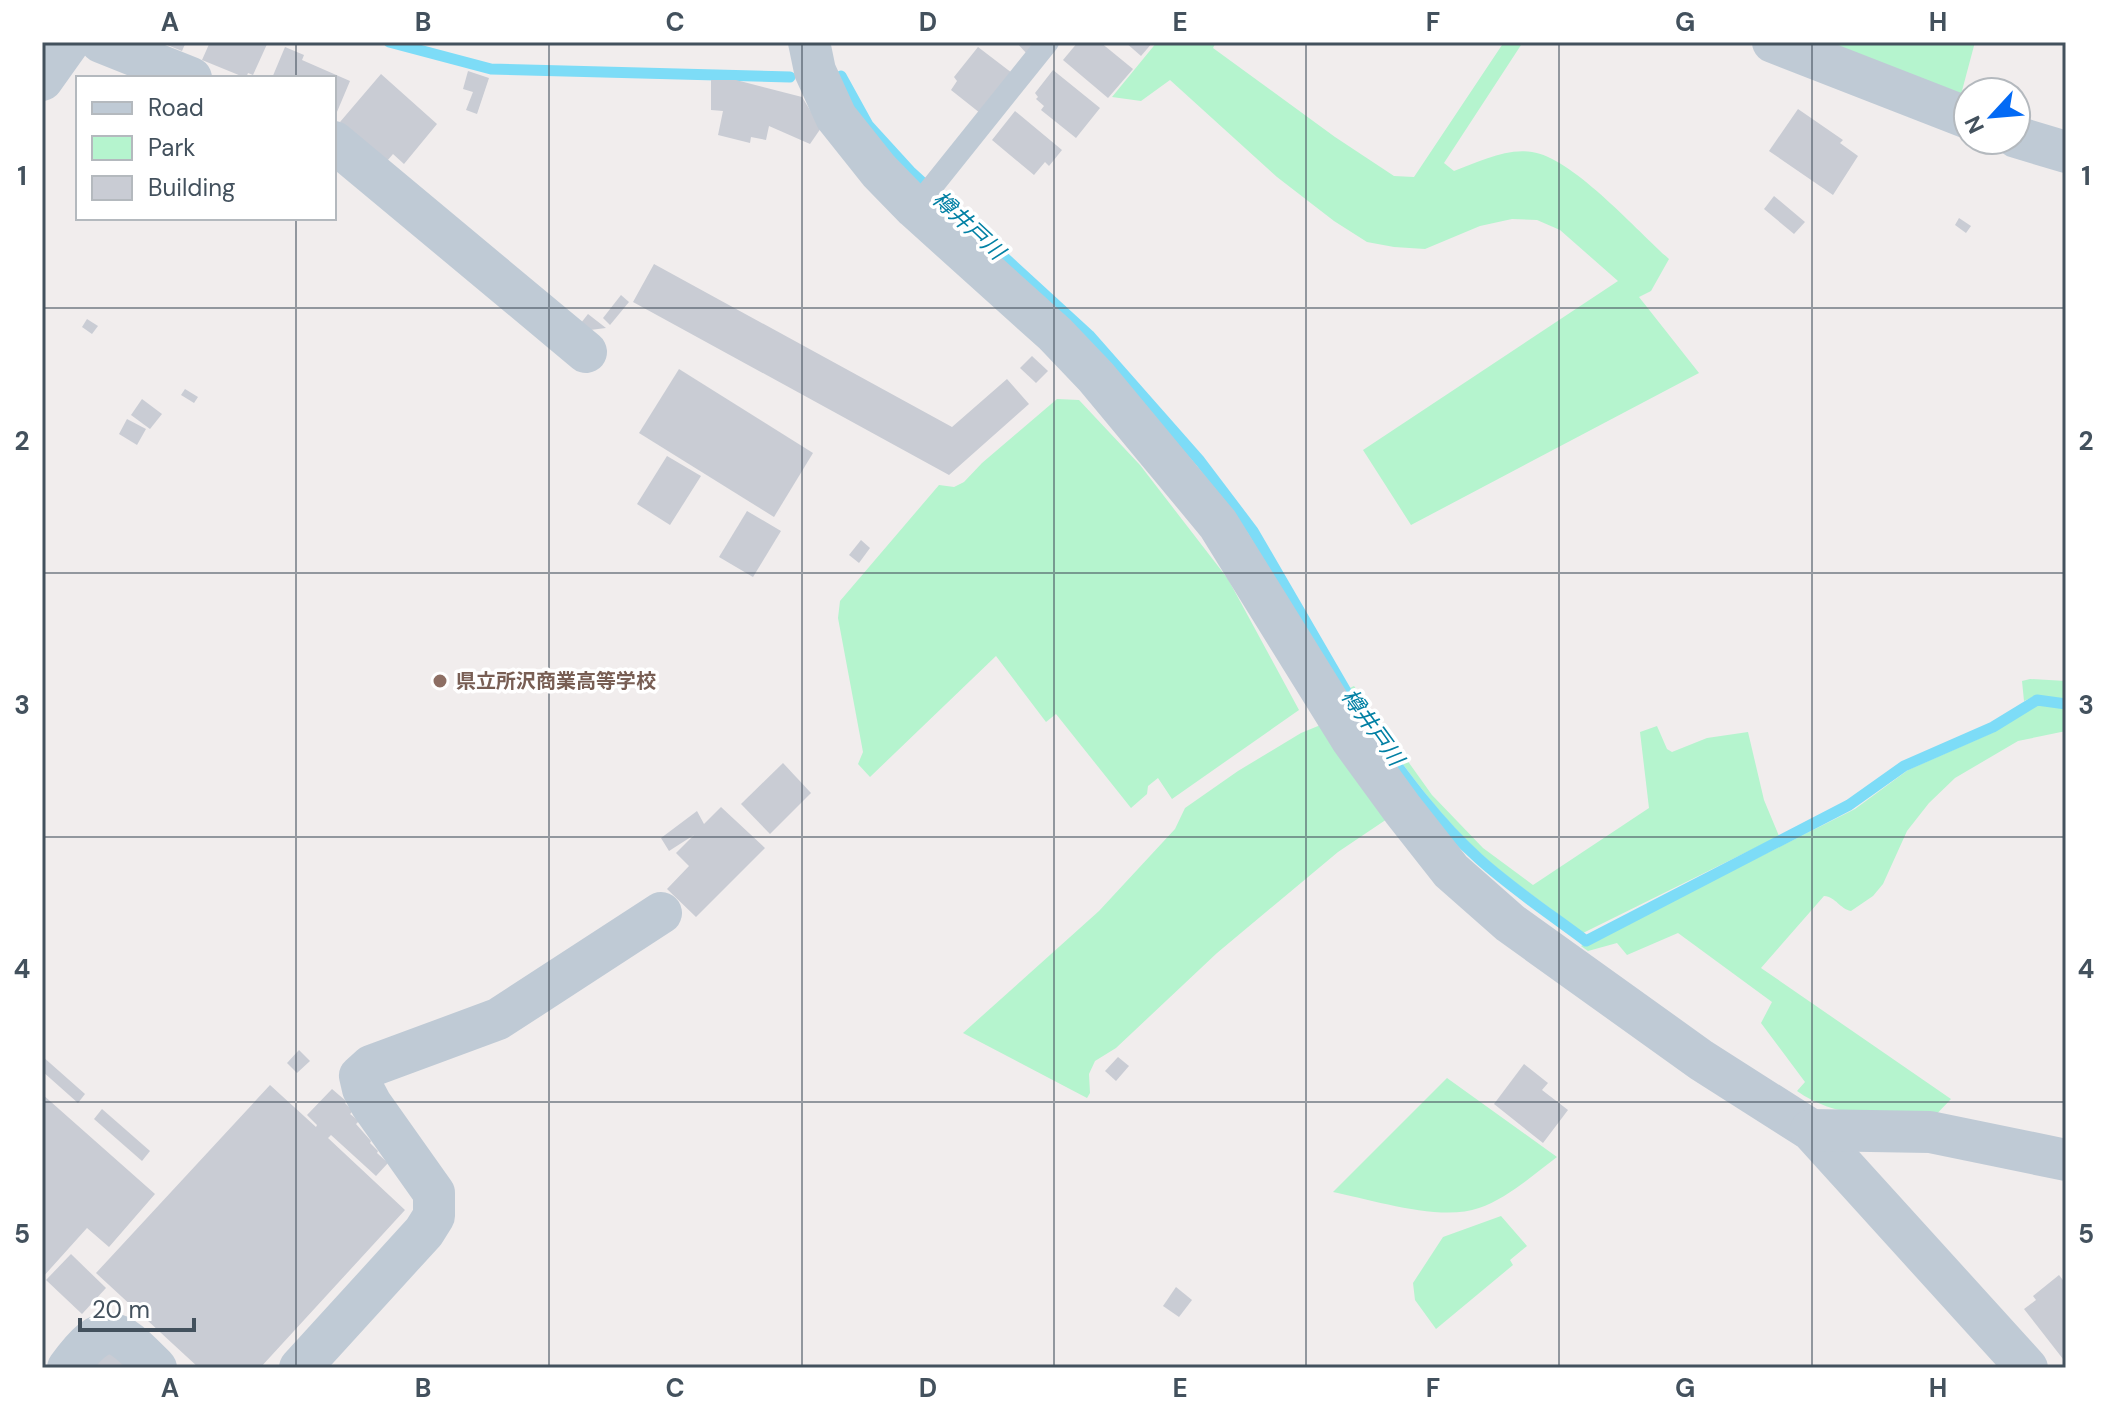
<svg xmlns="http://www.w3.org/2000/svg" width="2108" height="1410" font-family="'DM Sans','Noto Sans JP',sans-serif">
  <rect width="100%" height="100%" fill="#f1eded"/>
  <g fill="#b5f4ce">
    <path d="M 1157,42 L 1213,42 L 1215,44 L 1213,48 L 1335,137 L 1394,176 L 1414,177 L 1504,42 L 1523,42 L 1444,163 L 1454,171 C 1479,162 1505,148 1532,152 C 1572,157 1638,232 1669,259 L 1651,291 L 1639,297 L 1699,373 L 1411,525 L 1363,450 L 1618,281 L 1560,230 L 1537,220 L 1512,219 L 1480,226 L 1425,249 L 1394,247 L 1367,242 L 1334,221 L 1277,177 L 1170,80 L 1141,101 L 1112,97 Z"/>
    <polygon points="1818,42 1975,42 1959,102"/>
    <polygon points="1057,399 1079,400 1140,465 1228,579 1299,710 1172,799 1158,778 1148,786 1147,794 1131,808 1056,714 1046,722 996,656 870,777 858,764 863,752 838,618 840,601 939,485 954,487 964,482 982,463"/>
    <polygon points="2030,679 2066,681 2066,700 2035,696 2024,701 2022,681"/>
    <path d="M 1354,686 L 1432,795 L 1483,848 L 1533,885 L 1649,808 L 1640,732 L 1657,726 L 1667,749 L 1672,752 L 1707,738 L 1748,732 L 1764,800 L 1779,836 L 1583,933 C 1549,907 1512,882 1480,853 C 1429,806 1389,745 1350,688 Z"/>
    <path d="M 2038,703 L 2066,707 L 2066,731 L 2018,741 L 1955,778 L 1929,803 L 1907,831 L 1883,884 L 1873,896 L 1851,911 C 1840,909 1836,897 1824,896 L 1761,968 L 1951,1099 L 1929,1122 C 1884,1116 1834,1118 1797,1091 L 1805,1082 L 1761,1023 L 1772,1002 L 1678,933 L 1627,955 L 1617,943 L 1588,951 L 1581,946 L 1855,809 L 1908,770 L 1994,732 Z"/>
    <polygon points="1323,724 1393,815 1338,852 1217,953 1116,1048 1095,1061 1089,1074 1090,1093 1087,1098 963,1033 1099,911 1175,829 1185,808 1238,771 1301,733"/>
    <path d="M 1447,1078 L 1557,1157 C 1533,1175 1508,1198 1479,1208 C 1441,1222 1373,1200 1333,1192 Z"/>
    <polygon points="1501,1216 1527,1246 1510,1260 1513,1265 1436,1329 1415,1300 1413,1283 1443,1237"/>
  </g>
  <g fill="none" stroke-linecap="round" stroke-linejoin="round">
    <g stroke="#7ddcf7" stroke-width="11">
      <polyline points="389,42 491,69 790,77"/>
      <polyline points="841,76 868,125 910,171 1089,335 1200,461 1253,531 1347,693"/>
      <path d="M 1360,715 C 1396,764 1432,817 1478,858 C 1511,888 1550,914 1586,941 L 1849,805 L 1904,766 L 1993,727 L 2037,700 L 2066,704"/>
    </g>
  </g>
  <g fill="#c9ccd4">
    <polygon points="160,42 186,42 182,51"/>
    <polygon points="210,42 268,42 253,75 248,73 246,78 202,60"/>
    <polygon points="1016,42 1037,42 1028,55"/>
    <polygon points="1078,42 1100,42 1133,69 1108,98 1063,60"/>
    <polygon points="1125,42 1153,42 1141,56"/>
    <polygon points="285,47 304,55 302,60 350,81 334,119 334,78 272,78"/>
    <polygon points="978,47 1012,73 980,113 951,90 957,81 954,77"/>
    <polygon points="1053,70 1100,108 1076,138 1041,110 1044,106 1036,99 1038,97 1035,93"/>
    <polygon points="468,71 489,78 477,114 466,110 473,92 463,89"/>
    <polygon points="381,74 437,124 404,164 393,154 387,161 340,122"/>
    <polygon points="711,80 736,80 802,97 821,128 810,144 769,126 766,140 751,137 750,143 718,135 723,111 711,110"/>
    <polygon points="1798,109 1843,140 1840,143 1858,156 1833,195 1769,151"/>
    <polygon points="1015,111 1062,150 1049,166 1045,162 1034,175 992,140"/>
    <polygon points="1774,196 1805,222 1794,234 1764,209"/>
    <polygon points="1959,218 1971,226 1966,233 1955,225"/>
    <polygon points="654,264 952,427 1007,379 1029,404 949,475 633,302"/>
    <polygon points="621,295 629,302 610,325 603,318"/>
    <polygon points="588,314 606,328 582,331 577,328"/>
    <polygon points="87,319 98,326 92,334 82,327"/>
    <polygon points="1032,356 1048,371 1036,383 1020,368"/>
    <polygon points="679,369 813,453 774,517 639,433"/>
    <polygon points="185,389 198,397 194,403 181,395"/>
    <polygon points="142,399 162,414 150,429 131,415"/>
    <polygon points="127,419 146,429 137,445 119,434"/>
    <polygon points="667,456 701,476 670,525 637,504"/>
    <polygon points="747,511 781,531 753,577 719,557"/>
    <polygon points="861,540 870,548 859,563 849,555"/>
    <polygon points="783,763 811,793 770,834 741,804"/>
    <polygon points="721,807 765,848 696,917 667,889 689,866 676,853 694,835 669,851 661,838 697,811 704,824"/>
    <polygon points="299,1050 310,1061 297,1073 287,1063"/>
    <polygon points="42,1056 85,1094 78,1103 42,1071"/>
    <polygon points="1118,1057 1129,1066 1116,1081 1105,1071"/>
    <polygon points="1524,1064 1548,1083 1542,1090 1568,1110 1543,1143 1494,1104"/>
    <polygon points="270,1085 316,1127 317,1125 307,1115 332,1089 346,1101 345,1103 353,1111 350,1114 359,1121 356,1124 371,1141 370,1143 378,1151 377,1153 388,1163 376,1176 331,1135 328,1138 405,1210 260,1368 199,1368 96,1273"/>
    <polygon points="42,1094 155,1194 109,1247 87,1228 42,1278"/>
    <polygon points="102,1109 150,1151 142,1161 94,1119"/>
    <polygon points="71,1254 106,1288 82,1314 46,1280"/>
    <polygon points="2059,1275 2066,1284 2066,1357 2063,1359 2024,1309 2036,1300 2033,1296"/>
    <polygon points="1176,1287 1192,1300 1179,1317 1163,1306"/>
    <polygon points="114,1349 133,1368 90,1368"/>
  </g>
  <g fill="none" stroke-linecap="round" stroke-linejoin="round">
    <polyline stroke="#bfcad5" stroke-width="22" points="915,208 1048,42"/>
    <g stroke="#bfcad5" stroke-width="42">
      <polyline points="101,42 191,78"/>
      <polyline points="809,42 815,71 836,117 879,171 915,208 1055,334 1096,377 1218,524 1352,740 1403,810 1451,871 1510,923 1701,1060 1811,1130 2027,1368"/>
      <polyline points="1773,42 1968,118"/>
      <polyline points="42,80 69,42"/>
      <polyline points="2016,137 2066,152"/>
      <polyline points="334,142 586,352"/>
      <polyline points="1811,1130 1930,1132 2066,1160"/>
      <path d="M 68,1368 C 106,1316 116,1328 156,1368"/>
      <polyline points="300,1368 424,1232 434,1216 434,1193 371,1104 363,1089 360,1076 371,1066 498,1019 661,913"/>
    </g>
  </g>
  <path fill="none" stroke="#43515d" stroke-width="2" stroke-opacity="0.55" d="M 296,42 L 296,78M 549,42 L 549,1368M 802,42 L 802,1368M 1054,42 L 1054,1368M 1306,42 L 1306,1368M 1559,42 L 1559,1368M 1812,42 L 1812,1368M 296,218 L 296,1368M 42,308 L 2066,308M 42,573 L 2066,573M 42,837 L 2066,837M 42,1102 L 2066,1102"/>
  <circle fill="#8d6e63" stroke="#fff" stroke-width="3" cx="440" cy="681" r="8"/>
  <g text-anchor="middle" stroke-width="7" stroke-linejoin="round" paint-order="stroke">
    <g font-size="20" font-weight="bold" fill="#785e54" stroke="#fff" text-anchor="start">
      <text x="456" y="688">県立所沢商業高等学校</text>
    </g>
    <g font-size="22" font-style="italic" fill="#0280a4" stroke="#fff">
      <text transform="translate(969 225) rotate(43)" y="8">樽井戸川</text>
      <text transform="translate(1373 727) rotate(54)" y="8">樽井戸川</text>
    </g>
  </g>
  <rect width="2108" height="1410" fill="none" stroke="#ffffff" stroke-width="88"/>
  <rect x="76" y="76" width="260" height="144" fill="#ffffff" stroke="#b4b9be" stroke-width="2"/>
  <rect x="92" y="102" width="40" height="12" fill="#bfcad5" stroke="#b4b9be" stroke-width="2"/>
  <text x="148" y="116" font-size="24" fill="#43515d">Road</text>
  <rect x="92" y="136" width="40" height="24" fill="#b5f4ce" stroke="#b4b9be" stroke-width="2"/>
  <text x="148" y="156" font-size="24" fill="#43515d">Park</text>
  <rect x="92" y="176" width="40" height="24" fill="#c9ccd4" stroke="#b4b9be" stroke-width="2"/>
  <text x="148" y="196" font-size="24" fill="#43515d">Building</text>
  <g transform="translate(1992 116) rotate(244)"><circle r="38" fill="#ffffff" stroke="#b4b9be" stroke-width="2"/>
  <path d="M0-6L14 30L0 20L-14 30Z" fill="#036af5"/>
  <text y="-12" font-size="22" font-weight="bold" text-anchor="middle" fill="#43515d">N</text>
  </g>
  <path d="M80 1318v12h114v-12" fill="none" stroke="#43515d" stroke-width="4"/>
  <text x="92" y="1318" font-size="24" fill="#43515d" stroke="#ffffff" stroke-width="6" paint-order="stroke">20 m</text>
  <rect x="44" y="44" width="2020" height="1322" fill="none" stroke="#43515d" stroke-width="3"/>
  <g font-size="26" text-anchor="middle" font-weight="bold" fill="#43515d">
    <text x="170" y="31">A</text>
    <text x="423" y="31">B</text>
    <text x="675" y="31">C</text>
    <text x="928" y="31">D</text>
    <text x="1180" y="31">E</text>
    <text x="1433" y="31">F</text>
    <text x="1685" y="31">G</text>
    <text x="1938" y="31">H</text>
    <text x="22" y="185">1</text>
    <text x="2086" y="185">1</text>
    <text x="22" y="450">2</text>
    <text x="2086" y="450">2</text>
    <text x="22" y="714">3</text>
    <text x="2086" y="714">3</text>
    <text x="22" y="978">4</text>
    <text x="2086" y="978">4</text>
    <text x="22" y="1243">5</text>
    <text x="2086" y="1243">5</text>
    <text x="170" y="1397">A</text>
    <text x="423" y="1397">B</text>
    <text x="675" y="1397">C</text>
    <text x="928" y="1397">D</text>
    <text x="1180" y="1397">E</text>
    <text x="1433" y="1397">F</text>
    <text x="1685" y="1397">G</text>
    <text x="1938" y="1397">H</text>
  </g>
</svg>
